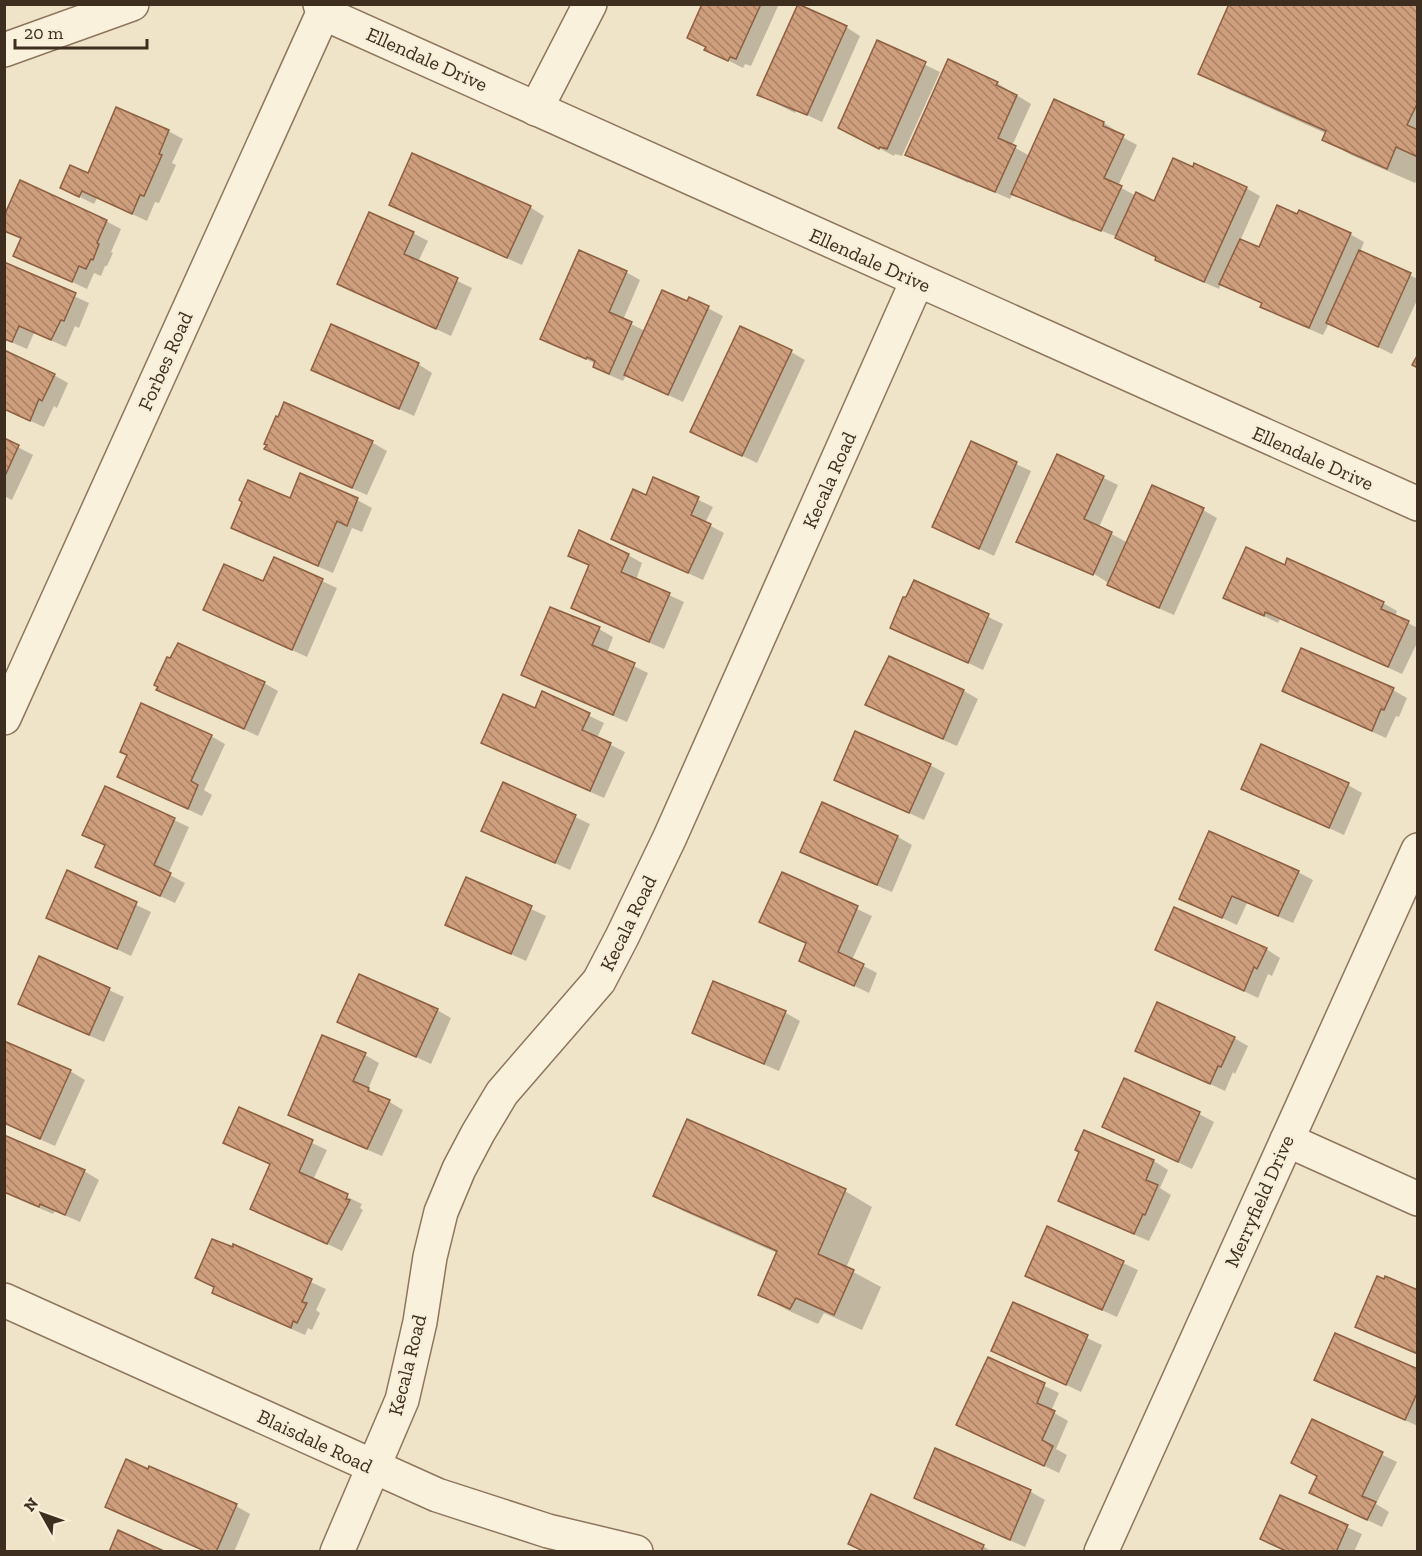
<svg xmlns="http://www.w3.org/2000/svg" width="1422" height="1556" font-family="'Zilla Slab',serif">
  <defs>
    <pattern id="building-back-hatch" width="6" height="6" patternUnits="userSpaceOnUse" patternTransform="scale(1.5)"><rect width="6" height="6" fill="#cf9f7d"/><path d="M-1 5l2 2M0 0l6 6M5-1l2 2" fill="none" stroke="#a98266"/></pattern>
  </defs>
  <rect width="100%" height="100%" fill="#f0e4c8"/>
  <g fill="#0003">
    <polygon points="704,4 779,4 751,66 745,64 743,68 706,49"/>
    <polygon points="1418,4 1418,177 1415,183 1351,155 1324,139 1327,134 1228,89 1200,73"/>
    <polygon points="846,27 860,36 822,122 796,110 795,113 759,95"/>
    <polygon points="878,42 940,72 902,156 895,154 894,156 854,135"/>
    <polygon points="949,61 997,83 1031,104 1012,146 1030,156 1104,123 1118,132 1117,134 1137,145 1118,186 1136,196 1155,203 1246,188 1260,196 1240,241 1259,249 1350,234 1364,242 1360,252 1418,279 1418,298 1392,354 1329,323 1323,335 1276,315 1262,306 1263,304 1221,284 1219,289 1171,268 1157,259 1157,257 1117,237 1075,220 1074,222 1013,193 1010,199 969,181 968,183 907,154"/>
    <polygon points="168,131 183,139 172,163 176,165 159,203 155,202 147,221 97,198 94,204 62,188"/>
    <polygon points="391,204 530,207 544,216 522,265 405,212"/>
    <polygon points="106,221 121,229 111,252 113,253 107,266 105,266 101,276 94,273 87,289 15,255 28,240 4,230"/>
    <polygon points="413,233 428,241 418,262 472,288 451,336 338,284"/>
    <polygon points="4,264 89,303 79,328 75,326 66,347 34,333 27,349 4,339"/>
    <polygon points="626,272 640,280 623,320 645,331 688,303 690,299 723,316 683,402 626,375 623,381 609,375 595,367 596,364 542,338"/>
    <polygon points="791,352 805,360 757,463 692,431"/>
    <polygon points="418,364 432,373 414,416 313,369"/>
    <polygon points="54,375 68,383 57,408 54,406 44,427 4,409"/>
    <polygon points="285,404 373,443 387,451 367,495 280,457 266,449"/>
    <polygon points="4,440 33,455 12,500 4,496"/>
    <polygon points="972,443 1031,471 994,556 934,527"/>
    <polygon points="1058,456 1118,485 1099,527 1128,543 1203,510 1217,518 1174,615 1124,593 1088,570 1087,573 1032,550 1018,541"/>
    <polygon points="301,475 357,500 372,508 362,532 352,528 333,573 247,536 233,527 291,500"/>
    <polygon points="654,478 713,507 705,523 724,533 703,580 613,539 647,497"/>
    <polygon points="570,555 628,555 642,563 636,580 684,602 664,649 587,616 573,607 590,566"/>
    <polygon points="274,559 337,588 307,657 205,610 263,583"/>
    <polygon points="1286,567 1383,603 1397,611 1395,617 1418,628 1418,641 1402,674 1280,619 1278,623 1225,597"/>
    <polygon points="915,582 1003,624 983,670 892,627"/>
    <polygon points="599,629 613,637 607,653 648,673 627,722 537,683 523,675"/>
    <polygon points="889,658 964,691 978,699 957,746 881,713 867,705"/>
    <polygon points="264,683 278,691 258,736 173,697"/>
    <polygon points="1284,690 1393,690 1407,698 1399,717 1396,716 1386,738 1298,699"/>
    <polygon points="543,693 604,723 597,738 625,752 604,798 497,751 483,743 535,710"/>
    <polygon points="211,736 225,744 204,790 212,795 202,816 119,777"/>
    <polygon points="930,765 945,773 924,820 836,779"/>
    <polygon points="504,784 590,824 570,870 483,830"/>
    <polygon points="1348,785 1362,793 1344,835 1258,796"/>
    <polygon points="105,788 189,827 168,874 185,883 175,903 97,867 107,846 84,834"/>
    <polygon points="822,804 898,837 912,845 892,892 816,860 802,851"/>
    <polygon points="68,872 151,912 131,956 48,917"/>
    <polygon points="1298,872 1313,880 1293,923 1247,903 1237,925 1180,898"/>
    <polygon points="782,874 872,916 852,960 877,973 869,993 801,960 807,944 761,922"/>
    <polygon points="467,879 546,916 526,961 447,925"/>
    <polygon points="1157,949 1266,949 1280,958 1272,976 1268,974 1258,998"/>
    <polygon points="40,958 124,997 104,1042 34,1012 20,1003"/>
    <polygon points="714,982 786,1013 800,1021 779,1071 708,1041 693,1032"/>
    <polygon points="437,1010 451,1018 431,1064 339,1021"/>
    <polygon points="1234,1038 1248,1046 1235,1074 1233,1072 1225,1091 1137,1050"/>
    <polygon points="365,1055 379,1063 368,1089 403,1110 382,1156 304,1123 290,1115"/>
    <polygon points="70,1071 85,1080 55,1146 10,1126"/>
    <polygon points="239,1109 327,1150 313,1180 362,1204 360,1208 363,1210 342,1251 252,1208 271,1165 224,1142"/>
    <polygon points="1199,1114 1214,1122 1192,1169 1104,1127"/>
    <polygon points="1084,1132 1154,1161 1168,1170 1160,1188 1171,1195 1149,1241 1074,1209 1060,1200 1081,1152"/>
    <polygon points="4,1137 84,1171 99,1180 80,1222 55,1211 53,1214 4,1193"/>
    <polygon points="845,1191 872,1207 846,1268 881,1287 862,1330 824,1313 818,1324 787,1310 759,1294 777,1253 683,1211 655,1195"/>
    <polygon points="1048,1228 1138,1270 1117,1317 1042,1283"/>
    <polygon points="234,1247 326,1289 316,1310 320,1313 312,1330 308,1328 305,1335 228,1301 214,1292 215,1288 197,1277 234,1250"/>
    <polygon points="1418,1291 1418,1355 1357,1327"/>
    <polygon points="1014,1304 1102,1345 1081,1392 993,1350"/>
    <polygon points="989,1359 1059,1393 1051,1411 1068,1421 1056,1449 1067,1455 1059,1473 958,1425"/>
    <polygon points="1418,1370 1418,1426 1330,1388 1316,1380"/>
    <polygon points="1313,1421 1397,1462 1376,1504 1389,1512 1382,1527 1325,1500 1319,1476"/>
    <polygon points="936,1450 1031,1492 1045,1500 1025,1547 930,1505 916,1497"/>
    <polygon points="1280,1497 1362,1534 1354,1552 1287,1552 1262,1538"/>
    <polygon points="107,1506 236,1506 250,1514 234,1552 205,1552 121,1515"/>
    <polygon points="983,1546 992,1552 865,1552"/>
  </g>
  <g fill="url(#building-back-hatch)" stroke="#8d5f41" stroke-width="1.5">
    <polygon points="702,4 761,4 736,59 730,57 728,61 704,50 706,47 687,38"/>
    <polygon points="798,4 847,26 807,115 757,95"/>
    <polygon points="1229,4 1418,4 1418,102 1407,125 1418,130 1418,157 1396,147 1387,169 1322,140 1326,131 1198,74"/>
    <polygon points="877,40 926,62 887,149 880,147 879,149 838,128"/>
    <polygon points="948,59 998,82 996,85 1017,95 998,138 1016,146 995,192 905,155"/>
    <polygon points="1054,99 1104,122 1103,126 1124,135 1104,178 1122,186 1101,231 1011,194"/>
    <polygon points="116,107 169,130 159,154 162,155 144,196 140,195 132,214 82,191 79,197 60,188 70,165 88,173"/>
    <polygon points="412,153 531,206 507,258 389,205"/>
    <polygon points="1173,158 1193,167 1194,163 1247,187 1204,282 1155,260 1156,257 1115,238 1136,192 1154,201"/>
    <polygon points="20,180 107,220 97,243 99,244 93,260 91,259 86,269 79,266 72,282 13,256 21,238 4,231 4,216"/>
    <polygon points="1277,205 1297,214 1299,210 1351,233 1309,328 1260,307 1262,303 1219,284 1240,239 1259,247"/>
    <polygon points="369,212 414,232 404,254 458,278 436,329 337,284"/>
    <polygon points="579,250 627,271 609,312 632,322 609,374 593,367 595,361 587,357 586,359 540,339"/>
    <polygon points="1359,250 1411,273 1378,347 1326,323"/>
    <polygon points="4,262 76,293 64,321 61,320 51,340 19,326 12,342 4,339"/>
    <polygon points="662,290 687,301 689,297 709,306 668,395 624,375"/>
    <polygon points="331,324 419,363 399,409 311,370"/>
    <polygon points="740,326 792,350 742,456 690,432"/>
    <polygon points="4,350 55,374 42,401 39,399 30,421 4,409"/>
    <polygon points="1418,354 1418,368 1412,365"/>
    <polygon points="284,402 373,441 352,488 264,449 267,445 264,444 276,416 278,417"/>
    <polygon points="4,438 19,445 4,478"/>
    <polygon points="971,441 1017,462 979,549 932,527"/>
    <polygon points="1057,454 1104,476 1084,519 1112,532 1093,575 1016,542"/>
    <polygon points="300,473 358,498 347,526 337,521 318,566 231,528 242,502 239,500 248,480 290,498"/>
    <polygon points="653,477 699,497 691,515 711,524 688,573 611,539 633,489 646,495"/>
    <polygon points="1152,485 1204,508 1159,608 1107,585"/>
    <polygon points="579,530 629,554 621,572 670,593 649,642 571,608 589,565 568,556"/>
    <polygon points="1246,547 1285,565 1287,558 1384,602 1381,609 1409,621 1388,667 1265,612 1264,616 1223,598"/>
    <polygon points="274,557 323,579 292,650 203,610 224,564 263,581"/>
    <polygon points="914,580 989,614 968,663 890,628 903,597 906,597"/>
    <polygon points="550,607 600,627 592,645 635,663 613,715 521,675"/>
    <polygon points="178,643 265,682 244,729 156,690 158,687 154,685 167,657 170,658"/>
    <polygon points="1301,648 1394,688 1384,710 1381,709 1372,731 1282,691"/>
    <polygon points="889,656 964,690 943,739 865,705"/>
    <polygon points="542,691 590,713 582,730 611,743 590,791 481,743 503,694 535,708"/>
    <polygon points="141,703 212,735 191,781 198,785 188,809 117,777 127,755 120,752"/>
    <polygon points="855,731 931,764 909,813 834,780"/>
    <polygon points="1261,744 1349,783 1329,828 1241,789"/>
    <polygon points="503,782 576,815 555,863 481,831"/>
    <polygon points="105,786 175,818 154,865 171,873 160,896 95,867 105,845 82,835"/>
    <polygon points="822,802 898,836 877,885 800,852"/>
    <polygon points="1209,831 1299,871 1278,916 1232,896 1222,918 1179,899"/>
    <polygon points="67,870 137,902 117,949 46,918"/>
    <polygon points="782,872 858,906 838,952 864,964 854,986 799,961 806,943 759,922"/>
    <polygon points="466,877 532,906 511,954 445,925"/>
    <polygon points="1174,907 1267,948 1257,969 1254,967 1244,991 1155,950"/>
    <polygon points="39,956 110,988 89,1035 18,1004"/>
    <polygon points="359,974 438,1009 416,1057 337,1022"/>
    <polygon points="713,981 786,1011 764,1064 692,1033"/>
    <polygon points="1157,1002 1235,1037 1221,1067 1218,1066 1210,1084 1135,1051"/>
    <polygon points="322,1035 366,1053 353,1081 369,1088 368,1091 390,1100 367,1149 288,1115"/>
    <polygon points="4,1041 71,1070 40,1139 4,1123"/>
    <polygon points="1124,1078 1200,1112 1178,1162 1102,1127"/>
    <polygon points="239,1107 313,1140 299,1172 348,1194 346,1199 350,1200 327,1244 250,1209 270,1164 223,1143"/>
    <polygon points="687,1119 846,1189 818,1254 854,1270 834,1315 796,1298 790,1309 758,1295 777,1251 653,1196"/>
    <polygon points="1084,1130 1154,1160 1146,1180 1158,1185 1145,1215 1143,1214 1134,1234 1058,1201 1079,1152 1075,1150"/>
    <polygon points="4,1135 85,1170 65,1215 40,1204 39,1207 4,1192"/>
    <polygon points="1047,1226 1124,1261 1102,1310 1025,1276"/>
    <polygon points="212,1239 233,1247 233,1244 312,1279 302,1302 307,1303 297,1323 293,1321 291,1328 212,1293 214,1287 195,1278"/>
    <polygon points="1377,1276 1384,1279 1385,1276 1418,1290 1418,1354 1355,1327"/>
    <polygon points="1013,1302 1088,1335 1066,1385 991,1351"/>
    <polygon points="1335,1333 1418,1369 1418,1391 1405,1420 1314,1380"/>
    <polygon points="988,1357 1045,1383 1037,1403 1055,1411 1042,1440 1053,1446 1044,1466 956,1425"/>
    <polygon points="1312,1419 1383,1452 1362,1496 1376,1502 1367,1520 1309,1493 1317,1476 1291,1463"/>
    <polygon points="935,1448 1031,1490 1010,1540 914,1498"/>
    <polygon points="126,1459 148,1469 149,1466 237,1504 216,1552 207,1552 105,1507"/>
    <polygon points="871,1494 984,1545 981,1552 865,1552 848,1544"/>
    <polygon points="1280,1495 1348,1525 1336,1552 1288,1552 1260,1539"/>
    <polygon points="118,1530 166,1552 109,1552"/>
  </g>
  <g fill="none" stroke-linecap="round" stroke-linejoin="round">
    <defs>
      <g id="street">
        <polyline points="323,13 1418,504"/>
        <polyline points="4,50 132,4"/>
        <polyline points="536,109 590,4"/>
        <polyline points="4,718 323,13 320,4"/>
        <polyline points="1287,1140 1418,1199"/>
        <polyline points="4,1300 437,1495 548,1531 636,1552"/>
        <polyline points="337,1552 402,1400 420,1322 430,1257 441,1212 459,1169 478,1133 502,1093 599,981 622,937 670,837 917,281"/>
        <polyline points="1101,1552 1418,850"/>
      </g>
    </defs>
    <use href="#street" stroke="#8d765c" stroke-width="36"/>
    <use href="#street" stroke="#faf1dc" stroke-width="33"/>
  </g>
  <g text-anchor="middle" stroke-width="4.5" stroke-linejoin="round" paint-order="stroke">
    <g font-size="20" fill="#3d2e20" stroke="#f7eed8">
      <text transform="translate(427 59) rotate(24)" y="7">Ellendale Drive</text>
      <text transform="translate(870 260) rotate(24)" y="7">Ellendale Drive</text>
      <text transform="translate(165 361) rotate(-66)" y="7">Forbes Road</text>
      <text transform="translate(1313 458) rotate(24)" y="7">Ellendale Drive</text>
      <text transform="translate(829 480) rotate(-66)" y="7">Kecala Road</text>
      <text transform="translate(628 923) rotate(-64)" y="7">Kecala Road</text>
      <text transform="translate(1259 1201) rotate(-66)" y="7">Merryfield Drive</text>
      <text transform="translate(407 1365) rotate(-76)" y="7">Kecala Road</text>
      <text transform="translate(315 1441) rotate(25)" y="7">Blaisdale Road</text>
    </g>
  </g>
  <rect width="1422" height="1556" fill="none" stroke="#3d2e20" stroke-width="12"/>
  <g transform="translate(42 1514) rotate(310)" stroke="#f7eed8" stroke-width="4.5" paint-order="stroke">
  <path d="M0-4.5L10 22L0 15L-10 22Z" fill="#3d2e20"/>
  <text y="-9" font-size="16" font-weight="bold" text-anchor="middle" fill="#3d2e20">N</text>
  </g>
  <path d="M15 39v9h132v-9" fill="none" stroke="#3d2e20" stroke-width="3"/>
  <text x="24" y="39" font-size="18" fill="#3d2e20" stroke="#f7eed8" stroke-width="4.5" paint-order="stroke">20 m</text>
</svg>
